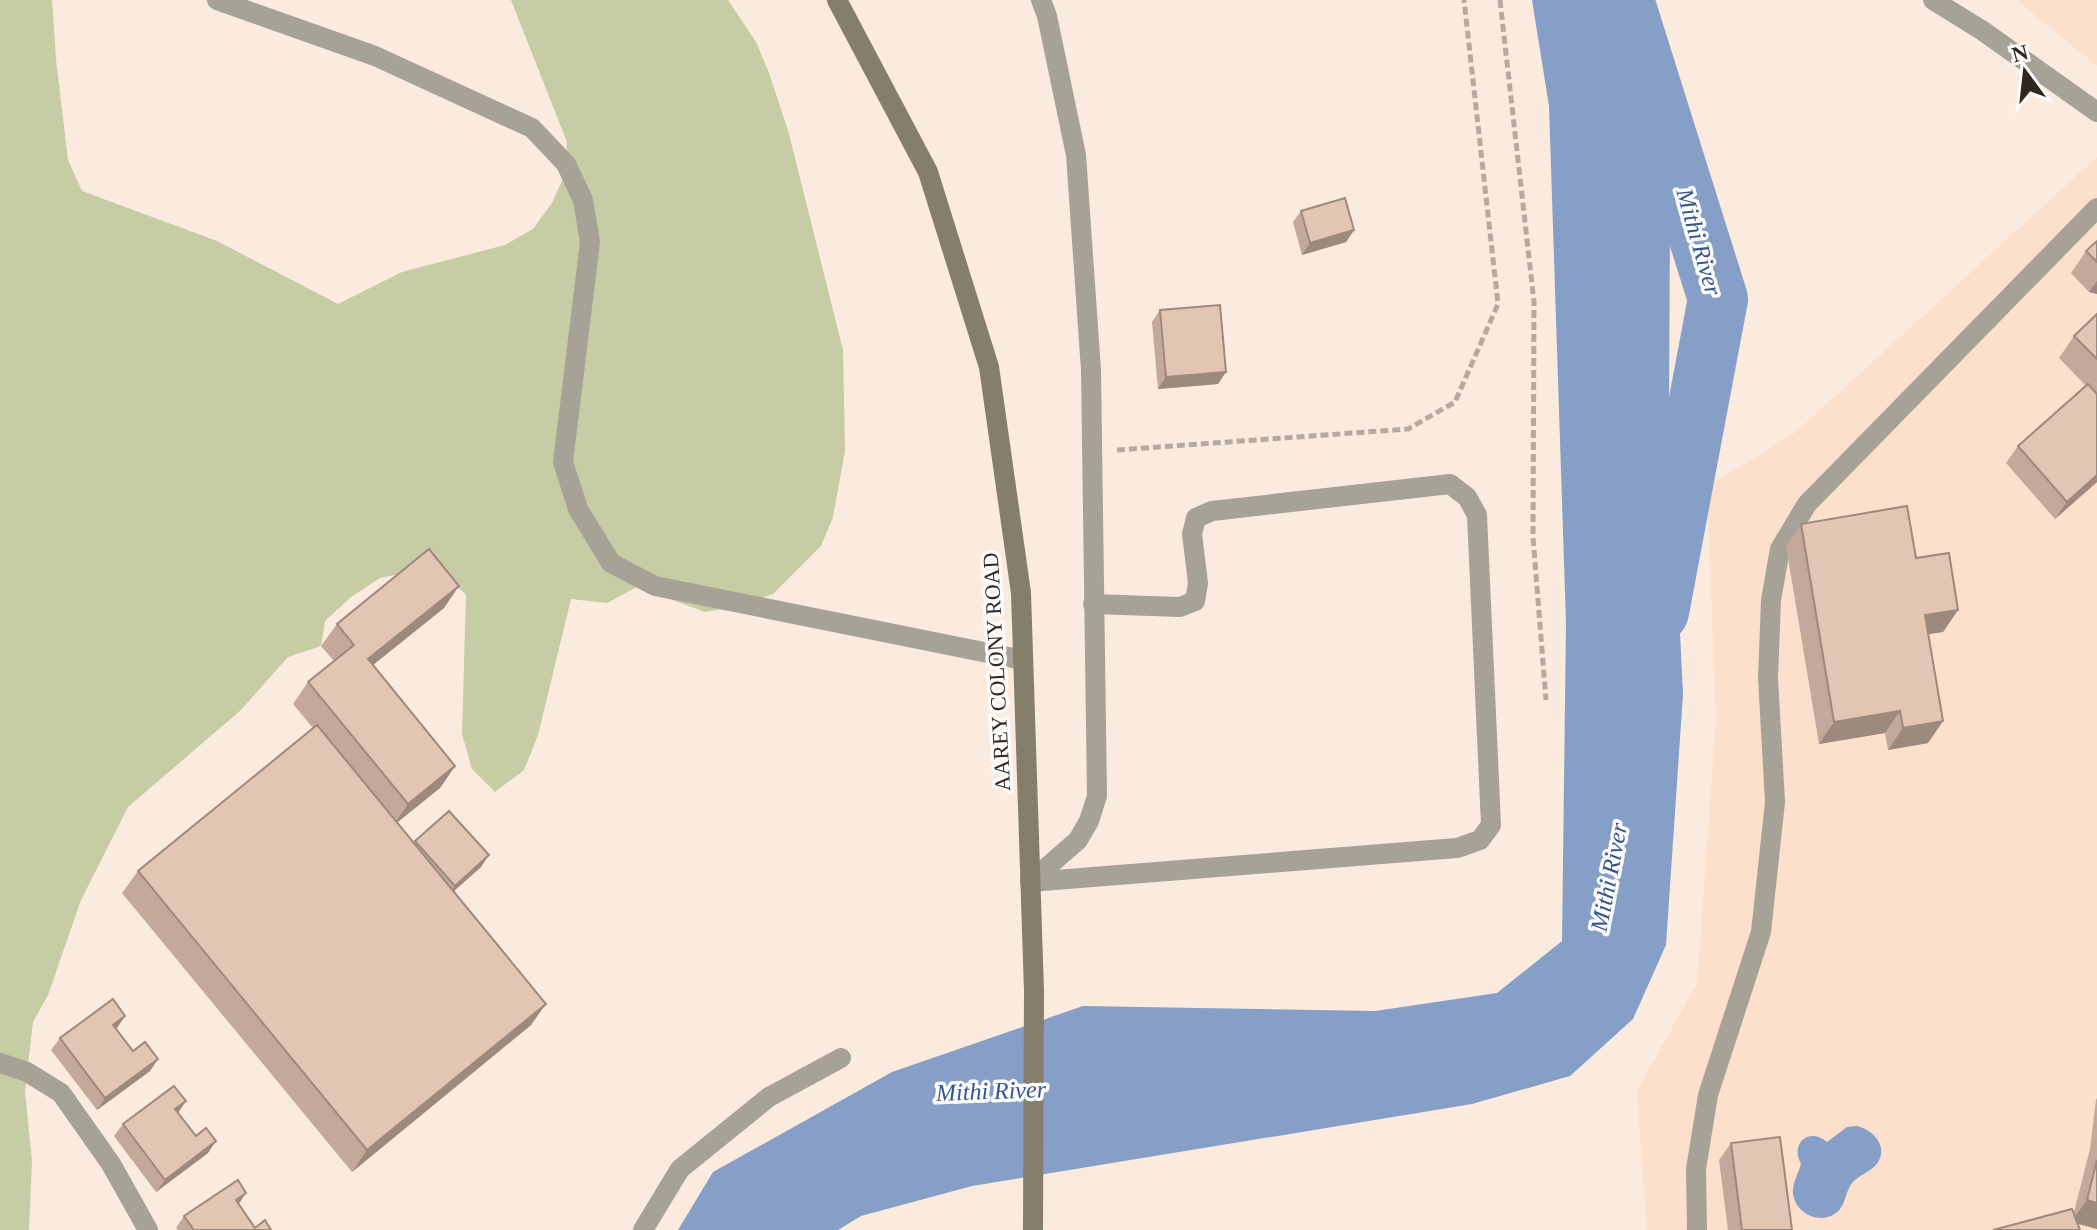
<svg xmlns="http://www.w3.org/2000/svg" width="2097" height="1230" font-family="'Times New Roman',serif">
  <rect width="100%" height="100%" fill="#fbeade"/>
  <g fill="#fde0cc">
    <polygon points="2017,0 2097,0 2097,66"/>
    <polygon points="2097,157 2097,1230 1647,1230 1637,1091 1697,983 1716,718 1707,487 1796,432"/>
  </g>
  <polygon fill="#c6cca3" points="0,0 52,0 56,60 68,160 82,191 217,241 338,304 402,272 505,245 533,229 552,203 565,174 567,142 511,0 728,0 756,42 769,73 789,134 843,350 845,451 833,517 821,546 773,594 738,606 705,612 637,587 607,603 571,599 538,735 524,770 495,792 472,769 462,734 466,595 442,573 414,571 380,578 351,597 325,621 321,646 288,657 241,710 128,807 81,900 48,995 33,1022 25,1091 32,1161 29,1230 0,1230"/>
  <g fill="#869fc6">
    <polygon points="1532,0 1640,0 1670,216 1669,412 1683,694 1666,945 1633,1019 1570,1076 1472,1104 972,1186 861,1216 838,1230 678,1230 713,1172 892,1072 1083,1006 1375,1011 1497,993 1562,941 1566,623 1549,106"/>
    <path d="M 1856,1126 C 1874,1129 1891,1149 1875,1166 C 1869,1172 1860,1175 1854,1181 C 1845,1189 1847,1205 1836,1213 C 1820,1225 1796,1214 1793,1194 C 1792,1184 1798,1174 1801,1164 C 1790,1143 1809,1127 1827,1142 L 1847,1127 Z"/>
  </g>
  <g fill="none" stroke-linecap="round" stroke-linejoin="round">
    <polyline stroke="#869fc6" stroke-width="60" points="1624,0 1718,299 1659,612"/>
    <g stroke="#b8a99e" stroke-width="5" stroke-dasharray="8 4" stroke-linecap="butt">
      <polyline points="1500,0 1534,302 1533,537 1546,700"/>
      <polyline points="1117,450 1408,429 1455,402 1498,304 1464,0"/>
    </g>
    <g stroke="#a6a296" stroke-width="20">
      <polyline points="217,0 375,56 532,128 566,164 583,200 590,242 563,462 578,509 611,563 655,586 1023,660"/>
      <polyline points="0,1063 27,1072 61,1093 111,1164 148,1230"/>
      <polyline points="1697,1230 1696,1169 1708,1095 1761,932 1775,802 1768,678 1771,600 1780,549 1807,504 2097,208"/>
    </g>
    <g stroke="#a6a296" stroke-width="20">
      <polyline points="1933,0 1983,31 2097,112"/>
      <polyline points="1030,882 1457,848 1480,840 1491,825 1477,515 1467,497 1450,484 1212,511 1196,518 1192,534 1198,583 1195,601 1180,607 1093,604"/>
      <polyline points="1030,882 1078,840 1089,821 1097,796 1091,370 1076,155 1047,16 1041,0"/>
      <polyline points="643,1230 680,1169 769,1097 841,1058"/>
    </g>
    <polyline stroke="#847e6b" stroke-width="20" points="837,0 928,172 989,367 1021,593 1034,991 1033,1230"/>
  </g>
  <g fill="#c2a999">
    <polygon points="1301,211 1354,230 1346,242 1302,255 1293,222"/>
    <polygon points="2097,241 2097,294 2089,292 2071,273 2086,251"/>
    <polygon points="1160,310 1226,372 1218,384 1158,389 1152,322"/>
    <polygon points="2097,314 2097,482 2055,519 2006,463 2018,446 2086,386 2059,358 2074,336"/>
    <polygon points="1801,524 1916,558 1958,610 1943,632 1928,634 1943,721 1928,743 1888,750 1885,733 1819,744 1786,546"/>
    <polygon points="444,608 373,665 455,766 440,788 397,822 414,843 415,841 481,867 454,891 531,1025 352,1172 122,893 138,871 313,728 293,704 308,682 334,661 321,646 337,624"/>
    <polygon points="117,1028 116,1029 133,1051 158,1059 150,1071 97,1110 51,1050 60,1038"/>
    <polygon points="2097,1098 2097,1229 2078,1223 2074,1212 2090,1149 2096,1100"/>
    <polygon points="178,1113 208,1153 156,1192 114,1136 123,1124"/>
    <polygon points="1731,1143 1792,1230 1728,1230 1719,1160"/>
    <polygon points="239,1204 255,1228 271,1230 178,1230 176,1228 184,1216"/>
  </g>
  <g fill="#9e8a7d">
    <polygon points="1354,230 1346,242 1302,255 1310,243"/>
    <polygon points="2097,281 2097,294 2089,292"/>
    <polygon points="1226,372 1218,384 1158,389 1166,377"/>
    <polygon points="2097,475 2097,482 2055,519 2067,502"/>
    <polygon points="459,586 444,608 353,681 368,659"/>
    <polygon points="1958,610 1943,632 1910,637 1925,615"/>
    <polygon points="1900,711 1885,733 1819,744 1834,722"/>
    <polygon points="1943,721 1928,743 1888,750 1903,728"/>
    <polygon points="455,766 440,788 393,826 408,804"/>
    <polygon points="489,855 481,867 447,897 455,886"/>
    <polygon points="546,1004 531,1025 352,1172 367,1150"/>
    <polygon points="125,1016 117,1028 105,1037 113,1025"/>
    <polygon points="158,1059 150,1071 97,1110 105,1098"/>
    <polygon points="186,1101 178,1113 175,1109"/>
    <polygon points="216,1141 208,1153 156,1192 165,1180"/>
    <polygon points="246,1193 238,1205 236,1200"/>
    <polygon points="2087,1200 2097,1203 2097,1229 2071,1222"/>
  </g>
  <g fill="#e2c5b2" stroke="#9e8a7d" stroke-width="2">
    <polygon points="1345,198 1354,230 1310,243 1301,211"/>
    <polygon points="2097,241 2097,262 2086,251"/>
    <polygon points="1220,305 1226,372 1166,377 1160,310"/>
    <polygon points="2097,314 2097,359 2074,336"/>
    <polygon points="2088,384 2097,394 2097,475 2067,502 2018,446"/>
    <polygon points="1907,506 1916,558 1949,553 1958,610 1925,615 1943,721 1903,728 1900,711 1834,722 1801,524"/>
    <polygon points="429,549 459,586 368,659 455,766 408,804 308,682 354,645 337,624"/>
    <polygon points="317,725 546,1004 367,1150 138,871"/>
    <polygon points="449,811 489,855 455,886 415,841"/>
    <polygon points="113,999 125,1016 113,1025 133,1051 145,1042 158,1059 105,1098 60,1038"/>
    <polygon points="174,1086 186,1101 175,1109 196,1136 206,1128 216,1141 165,1180 123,1124"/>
    <polygon points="1780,1137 1792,1230 1742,1230 1731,1143"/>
    <polygon points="2097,1160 2097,1203 2087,1200"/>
    <polygon points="238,1180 246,1193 236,1200 255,1228 265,1220 271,1230 194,1230 184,1216"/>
    <polygon points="2072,1209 2080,1230 1993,1230"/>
  </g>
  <g text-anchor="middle" stroke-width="7" stroke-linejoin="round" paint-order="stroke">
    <g font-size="22" fill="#31271f" stroke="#fbfbfb">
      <text transform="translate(996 672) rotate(-93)" y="8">AAREY COLONY ROAD</text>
    </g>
    <g font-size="24" font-style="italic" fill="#345589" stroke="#fbfbfb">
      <text transform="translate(1699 242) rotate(74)" y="8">Mithi River</text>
      <text transform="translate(1609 877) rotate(-79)" y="8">Mithi River</text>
      <text transform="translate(991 1091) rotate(-2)" y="8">Mithi River</text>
    </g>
  </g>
  <g transform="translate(2025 72) rotate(345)" stroke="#fbfbfb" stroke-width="6" paint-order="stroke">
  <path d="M0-6L14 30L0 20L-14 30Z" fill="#31271f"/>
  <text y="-12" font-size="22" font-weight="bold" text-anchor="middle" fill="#31271f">N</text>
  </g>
</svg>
